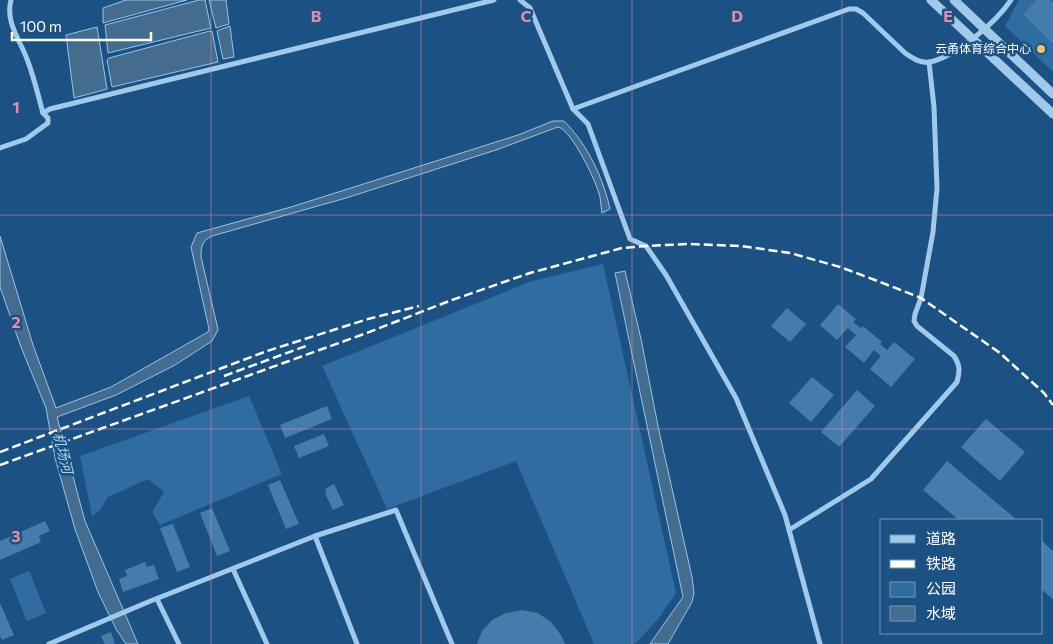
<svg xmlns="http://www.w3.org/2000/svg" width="1053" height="644" font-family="Commissioner,'Noto Sans SC',sans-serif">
  <rect width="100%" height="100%" fill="#1c5283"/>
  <g fill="#2f6ca2">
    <polygon points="1019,0 1053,0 1053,72 1005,26"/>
    <polygon points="603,264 676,593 658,619 637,642 633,644 594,644 516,461 387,509 322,366 532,281"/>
    <polygon points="249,396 282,474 160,525 152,512 164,492 148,479 108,497 100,510 92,516 80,456"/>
    <polygon points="29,571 46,613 27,621 10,579"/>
  </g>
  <g fill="#446c8f" stroke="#94c5ec">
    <polygon points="126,0 187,0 103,23 103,8"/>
    <polygon points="199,0 205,0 211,28 108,53 105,25"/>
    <polygon points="209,0 226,0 229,24 216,28"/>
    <polygon points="230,26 234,57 223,59 217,31"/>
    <polygon points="97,27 107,89 74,98 66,35"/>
    <polygon points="210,31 212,31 218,62 112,87 107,60 109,58"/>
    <path d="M 553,121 L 564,121 C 587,144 603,177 610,209 L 602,213 C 601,208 601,202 600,197 C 597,183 572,130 558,127 L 496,150 L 346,198 L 212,236 C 202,241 201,246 201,257 L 217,325 L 218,330 L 212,341 L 175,365 L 116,395 L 57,417 L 85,521 L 138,644 L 126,644 L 116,629 L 98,592 L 75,529 L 55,458 L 46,408 L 21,347 L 0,287 L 0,236 L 33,345 L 56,408 L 111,387 L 208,332 L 209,329 L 191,247 L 197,233 L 291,207 L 518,135 Z"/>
    <polygon points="625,271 641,339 659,431 692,577 694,593 692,602 668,644 650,644 683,597 615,273"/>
  </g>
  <g fill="#447cac">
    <polygon points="1037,0 1050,0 1053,3 1053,44 1023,14"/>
    <polygon points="838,304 856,319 853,322 861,328 863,326 882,342 880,344 887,350 894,342 915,359 891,387 870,369 881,356 874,350 864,363 845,347 856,335 848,328 837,340 820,325"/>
    <polygon points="787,308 806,324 790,342 771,326"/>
    <polygon points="812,377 834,395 811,422 789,403"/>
    <polygon points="857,390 875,406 839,447 821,432"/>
    <polygon points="327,406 332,419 285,438 280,425"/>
    <polygon points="986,419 1025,452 1000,481 961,447"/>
    <polygon points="324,434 329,446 299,458 294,446"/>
    <polygon points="947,461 1017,520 959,520 923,490"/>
    <polygon points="280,480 299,524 286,529 268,485"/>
    <polygon points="334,484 344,505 333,510 325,493 327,492 325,489"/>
    <polygon points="212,508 230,551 217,556 200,513"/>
    <polygon points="45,521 50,531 39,536 41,542 0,560 0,541"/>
    <polygon points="173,524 190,567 177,572 160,528"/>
    <polygon points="1042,541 1053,551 1053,599 1042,590"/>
    <polygon points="145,562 147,567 154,565 159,579 123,592 119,579 127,576 125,570"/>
    <polygon points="0,603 14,635 2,640 0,636"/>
    <polygon points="522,610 538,613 551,622 561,635 565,644 477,644 482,631 492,620 506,613"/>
    <polygon points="111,632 115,644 105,644 101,636"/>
  </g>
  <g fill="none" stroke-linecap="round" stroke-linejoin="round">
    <g stroke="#a1c9ea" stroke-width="5">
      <path d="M 520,0 L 530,8 L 573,109 L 849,9 L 856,9 L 863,13 L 905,53 C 912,58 921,64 930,62 C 957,56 996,22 1011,0"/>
      <polyline points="573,109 588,124 630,239 646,246 666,275 736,398 785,515 820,644"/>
      <polyline points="43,113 50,109 494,0"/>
      <path d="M 0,148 L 26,139 L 48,123 L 48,118 L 43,113 C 38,95 34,77 27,59 C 20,40 5,22 11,0"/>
      <path d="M 789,530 L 871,479 L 957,382 C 960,371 960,365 954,356 L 917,326 L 914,321 L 915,314 L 921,298 L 933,232 L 937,188 L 934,107 L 929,62"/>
      <polyline points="315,536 357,644"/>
      <polyline points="233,569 267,644"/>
      <polyline points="157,599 179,644"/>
      <polyline points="49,644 148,602 315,536 396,510 452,644"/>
    </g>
    <g stroke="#a1c9ea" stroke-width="9">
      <polyline points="931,0 1053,114"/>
      <polyline points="954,0 1053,94"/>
    </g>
    <g stroke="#fff" stroke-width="2.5" stroke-dasharray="9 4" stroke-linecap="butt">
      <polyline points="224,376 306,346"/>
      <polyline points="0,452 267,351 368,319 419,306"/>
      <polyline points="0,465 364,334 452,300 530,273 622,248 646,246 688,244 741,246 790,253 840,267 875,280 921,298 1000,353 1044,393 1053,405"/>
    </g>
  </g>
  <path fill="none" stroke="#e08cad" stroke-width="1" stroke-opacity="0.55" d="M 211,0 L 211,644M 421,0 L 421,644M 632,0 L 632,644M 842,0 L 842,644M 0,215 L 1053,215M 0,429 L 1053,429"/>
  <circle fill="#fbc05f" stroke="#1c5283" stroke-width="2" cx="1041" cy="49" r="5"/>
  <g text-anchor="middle" stroke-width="5" stroke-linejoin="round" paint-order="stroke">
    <g font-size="12" fill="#fff" stroke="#1c5283" text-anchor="end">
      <text x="1031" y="53">云甬体育综合中心</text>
    </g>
    <g font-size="14" font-style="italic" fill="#add3f2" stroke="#1c5283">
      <text transform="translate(63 453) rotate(76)" y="5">机场河</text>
    </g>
  </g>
  <g font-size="16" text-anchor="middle" font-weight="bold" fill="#e08cad" stroke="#1c5283" stroke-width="5" stroke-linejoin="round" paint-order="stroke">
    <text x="316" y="22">B</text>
    <text x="526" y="22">C</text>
    <text x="737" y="22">D</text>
    <text x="948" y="22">E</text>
    <text x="16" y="113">1</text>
    <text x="16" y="328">2</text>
    <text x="16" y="542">3</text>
  </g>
  <rect x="880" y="519" width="162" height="115" fill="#1c5283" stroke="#7797b5"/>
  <rect x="890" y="535" width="25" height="8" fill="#a1c9ea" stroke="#7797b5"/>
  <text x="926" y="544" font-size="15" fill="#ffffff">道路</text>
  <rect x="890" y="560" width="25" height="8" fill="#ffffff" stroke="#7797b5"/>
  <text x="926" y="569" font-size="15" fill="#ffffff">铁路</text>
  <rect x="890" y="582" width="25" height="15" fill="#2f6ca2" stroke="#7797b5"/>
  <text x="926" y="594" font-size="15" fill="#ffffff">公园</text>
  <rect x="890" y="606" width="25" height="15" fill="#446c8f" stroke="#7797b5"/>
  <text x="926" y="619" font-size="15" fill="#ffffff">水域</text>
  <path d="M12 32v8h139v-8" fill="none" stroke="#ffffff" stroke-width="2.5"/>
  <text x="20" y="32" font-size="15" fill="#ffffff" stroke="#1c5283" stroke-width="4" paint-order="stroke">100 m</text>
</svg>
